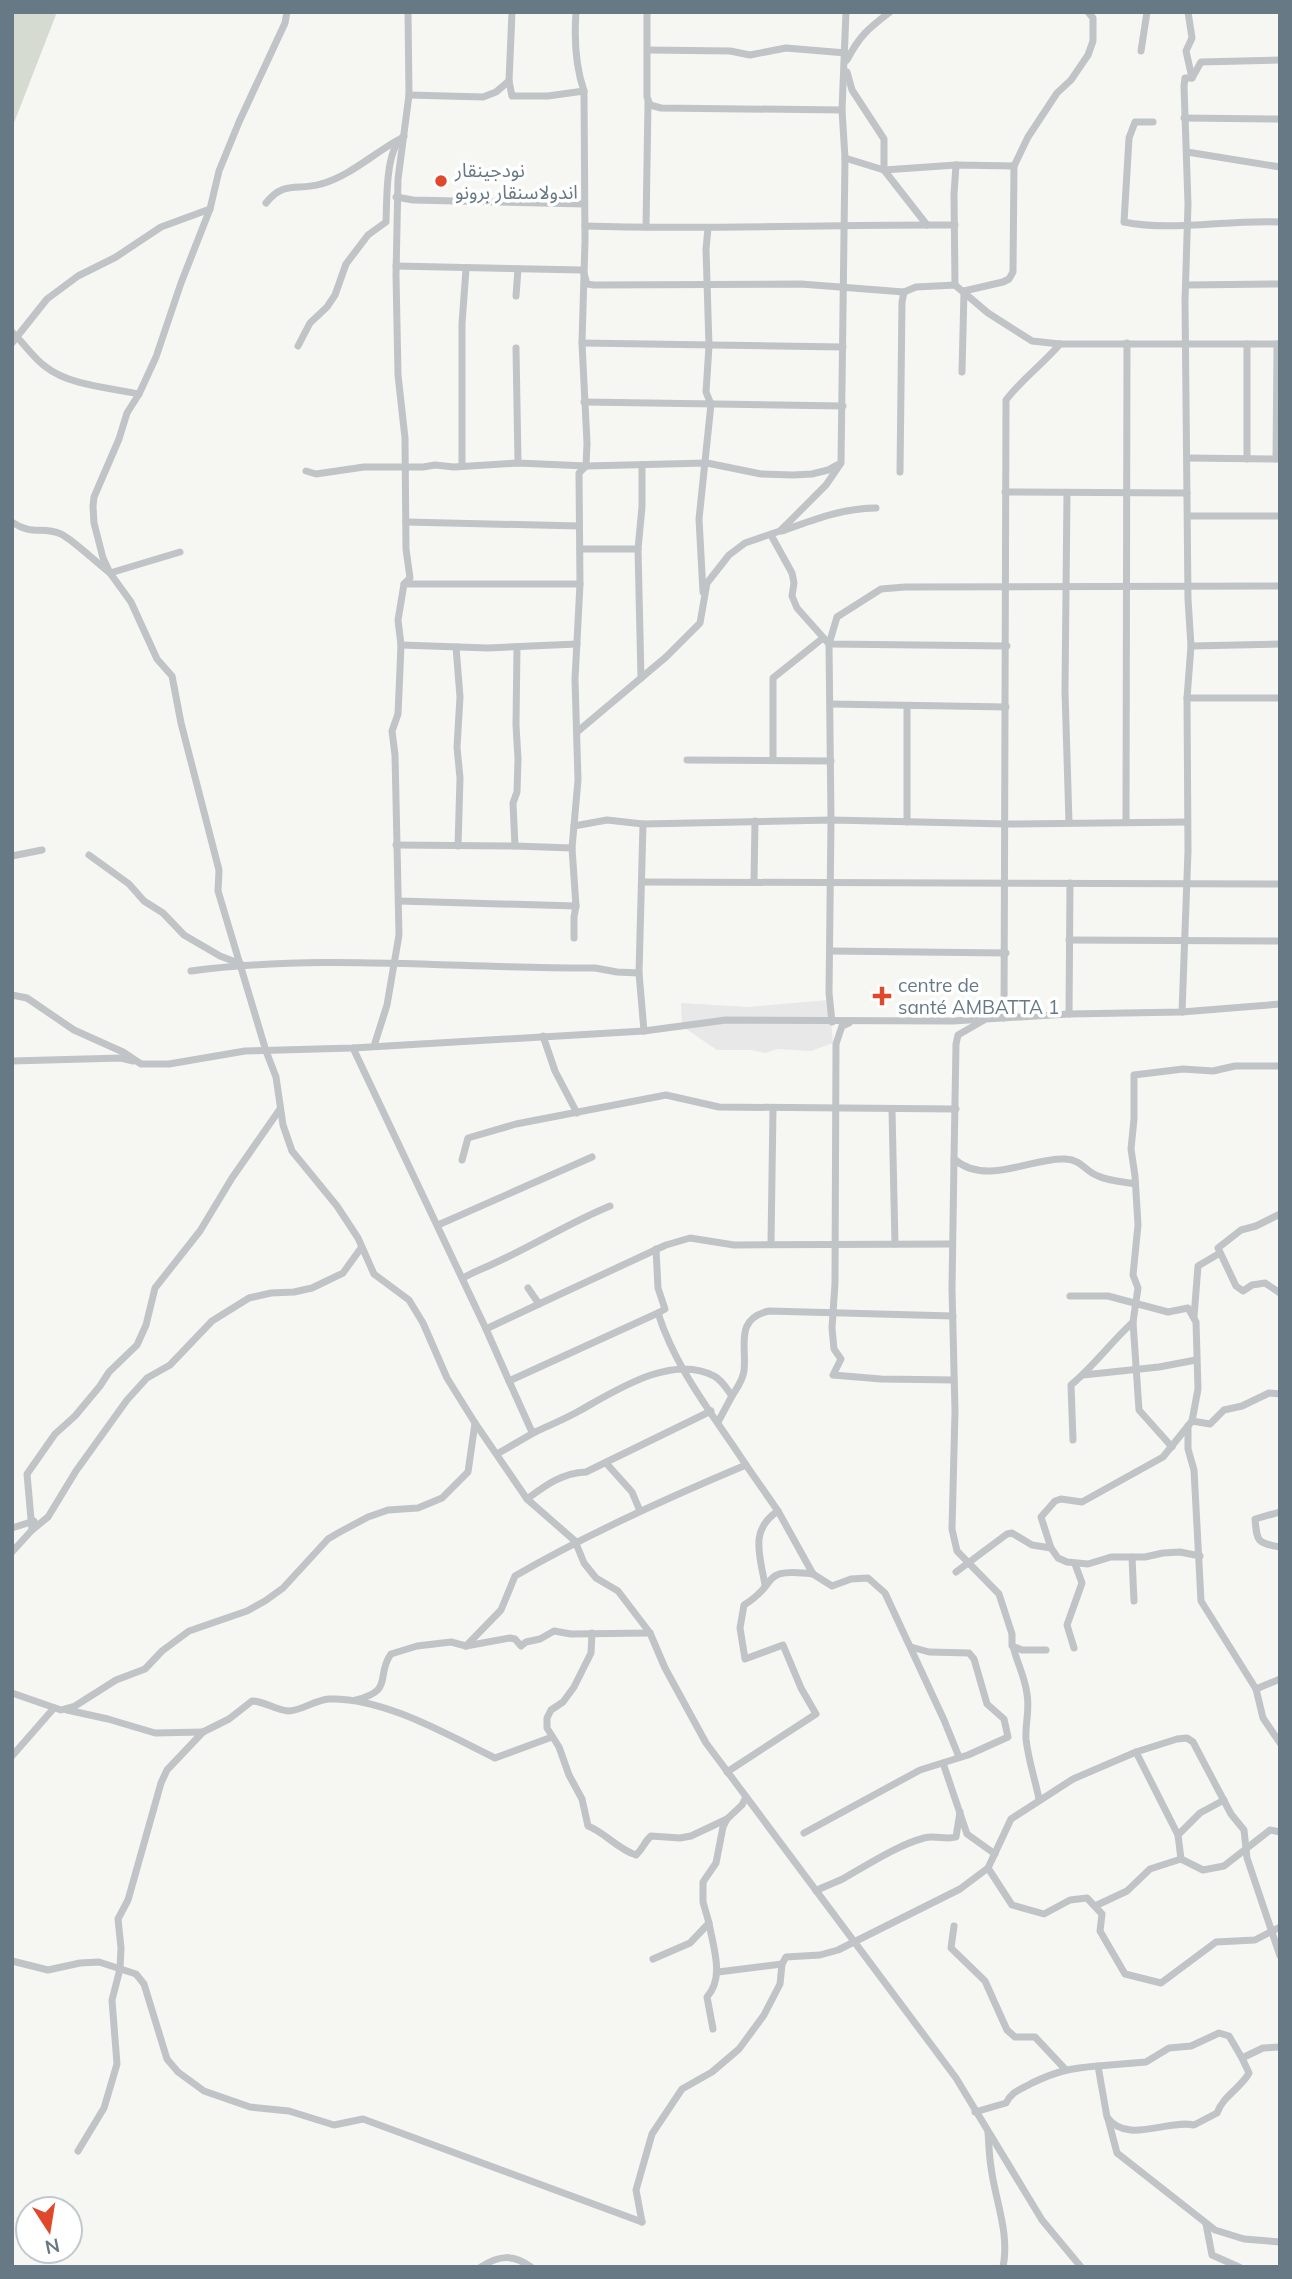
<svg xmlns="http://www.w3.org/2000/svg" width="1292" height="2279" font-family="Mulish,'Noto Sans Arabic',sans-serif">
  <rect width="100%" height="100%" fill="#f6f6f3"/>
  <polygon fill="#e7e8e7" points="829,1000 833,1043 811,1051 777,1049 765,1053 752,1050 717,1050 682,1026 681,1003 748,1007"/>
  <polygon fill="#d6dbd2" points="12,12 57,12 12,128"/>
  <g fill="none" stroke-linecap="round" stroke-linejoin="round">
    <g stroke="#c0c4c7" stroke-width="7">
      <polyline points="647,12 647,97 650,105 661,108 842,110"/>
      <polyline points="1188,12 1192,38 1186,51 1192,78"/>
      <polyline points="648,50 730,51 750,55 786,48 846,53"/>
      <polyline points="1141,51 1147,12"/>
      <path d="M 847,60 C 860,35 868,29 890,12"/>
      <polyline points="847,72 852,90 884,139 884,170 927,225"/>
      <polyline points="509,81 512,12"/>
      <polyline points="409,95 483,97 496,92 509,81 512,96 548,96 584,91"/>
      <polyline points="1184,118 1280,119"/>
      <path d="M 1153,122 L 1135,122 L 1129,138 L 1124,222 C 1173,232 1229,219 1280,222"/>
      <polyline points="1187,152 1280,167"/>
      <polyline points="845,158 884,170 956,165 1014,166"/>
      <polyline points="396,197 413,200 584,204"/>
      <path d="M 266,203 C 284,180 297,191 321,184 C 348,177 373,154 398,140"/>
      <path d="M 585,226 C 708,230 832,224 955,225"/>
      <polyline points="646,227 648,102"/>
      <polyline points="396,266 583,270 587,284 594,285 801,284 904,292 916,287 955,285 988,313 1032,341 1060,344 1280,344"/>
      <polyline points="955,285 954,194 956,165"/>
      <polyline points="1186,285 1280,284"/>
      <polyline points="964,291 1003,282 1009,279 1013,272 1014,166 1028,137 1057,93 1071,80 1088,55 1093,41 1093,18 1088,12"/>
      <polyline points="516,296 518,269"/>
      <path d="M 12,332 C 24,343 33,358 46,367 C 68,385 111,388 139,394"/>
      <polyline points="12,343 47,299 78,276 116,257 161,227 210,209"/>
      <path d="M 582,343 C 669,345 756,345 843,347"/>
      <polyline points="1247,344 1247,459"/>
      <path d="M 298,346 L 310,323 L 327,307 L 335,295 L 346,264 L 368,235 L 386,222 C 387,201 385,148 404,136"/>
      <polyline points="516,348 518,463"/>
      <polyline points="962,372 964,291"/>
      <polyline points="584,402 843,406"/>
      <polyline points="1188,458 1279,459"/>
      <polyline points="1276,459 1277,344"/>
      <polyline points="462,466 462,324 466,269"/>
      <polyline points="306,471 316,474 364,467 423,467 435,465 454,467 518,463 586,466 707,463 761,474 793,475 812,474 828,470 837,465"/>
      <polyline points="900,472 902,302 904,292"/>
      <polyline points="1005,492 1187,493"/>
      <polyline points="1067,493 1065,691 1069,823"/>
      <polyline points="1189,516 1280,516"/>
      <path d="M 12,522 C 32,536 42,526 61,534 C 72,539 98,564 110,573 L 180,552"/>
      <polyline points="406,522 579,526"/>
      <path d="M 782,531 C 812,520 843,508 876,508"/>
      <polyline points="771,535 792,573 794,583 792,596 797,608 829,644 1007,646"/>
      <polyline points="580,549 638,549"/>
      <polyline points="404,584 580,584"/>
      <polyline points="703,592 699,519 711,404 706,392 709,346 706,249 708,228"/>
      <polyline points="401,645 488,648 577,644"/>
      <polyline points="1191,646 1280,644"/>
      <polyline points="456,647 460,697 457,747 460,778 458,846"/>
      <polyline points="641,678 638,549 642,507 642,465"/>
      <polyline points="1187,698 1280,698"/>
      <polyline points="831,704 1006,707"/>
      <polyline points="577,732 666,657 700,623 707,583 729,555 745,543 780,531 826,485 841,463 845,158 842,110 846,12"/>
      <polyline points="687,760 831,761"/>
      <polyline points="773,760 773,678 823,638"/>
      <polyline points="907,822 907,706"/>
      <polyline points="1126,822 1127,343"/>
      <polyline points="643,824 639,973 644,1031"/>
      <polyline points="574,826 607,820 643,824 831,820 1007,824 1187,822"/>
      <polyline points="396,845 515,846 513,803 517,792 518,759 516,725 517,647"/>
      <polyline points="515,846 572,848"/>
      <polyline points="89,855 129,884 144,901 163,913 184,935 220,956 241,964"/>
      <polyline points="12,856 42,850"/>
      <polyline points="754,881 755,821"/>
      <polyline points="643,882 1280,884"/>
      <polyline points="399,901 576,906"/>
      <path d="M 574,938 L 574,917 L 576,906 L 572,848 L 578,780 L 575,679 L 580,584 L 579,473 L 586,466 L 587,443 L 582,343 L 585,241 L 584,91 C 575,65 574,40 576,12"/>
      <polyline points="1069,940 1280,941"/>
      <polyline points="830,951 1006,953"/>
      <path d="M 191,971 C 325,953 460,969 595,968 L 617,972 L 639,973"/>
      <polyline points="12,995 27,998 74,1030 123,1052 141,1064 169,1064 245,1051 353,1048 644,1031 726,1020 953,1021 1069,1014 1182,1012 1280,1004"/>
      <polyline points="1182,1012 1188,851 1187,698 1191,646 1188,599 1185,301 1188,204 1184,86 1185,78 1192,78 1201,62 1280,60"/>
      <polyline points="1069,1014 1070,883"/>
      <path d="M 1004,1018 L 1006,400 C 1022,379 1043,364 1060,344"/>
      <path d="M 984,1020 L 958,1035 L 956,1044 L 954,1159 C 986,1187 1032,1157 1065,1159 C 1083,1160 1084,1171 1098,1176 C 1109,1181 1124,1182 1135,1184"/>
      <polyline points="832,1022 829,993 831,820 829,644 837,617 881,589 905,587 1280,586"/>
      <polyline points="849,1023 842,1026 836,1044 835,1283 832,1328 834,1349 841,1359 833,1375 881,1379 954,1380"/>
      <polyline points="543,1036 555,1071 577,1113"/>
      <polyline points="374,1046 387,1005 399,935 395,755 392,731 398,714 399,692 401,645 398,620 404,584 410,578 406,549 405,438 398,375 396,275 398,179 409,95 408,12"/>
      <polyline points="353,1048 486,1329"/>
      <polyline points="12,1061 121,1058 133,1061"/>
      <polyline points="892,1110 895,1244"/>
      <polyline points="954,1159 952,1289 955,1411 952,1529 957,1551 999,1594 1012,1634 1012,1646 1022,1650 1046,1650"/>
      <polyline points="462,1160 468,1138 516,1124 666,1095 719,1107 956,1109"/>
      <polyline points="1280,1214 1256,1226 1241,1230 1218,1248 1236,1286 1243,1291 1252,1285 1265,1283 1280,1293"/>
      <polyline points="438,1225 592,1157"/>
      <polyline points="771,1244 773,1108"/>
      <polyline points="656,1249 658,1288 665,1309 658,1313"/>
      <path d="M 463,1278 C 475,1271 485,1268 497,1262 C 536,1244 571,1222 610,1206"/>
      <polyline points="528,1288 539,1304 666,1245 690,1238 734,1245 952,1244"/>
      <polyline points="1070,1296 1108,1296 1168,1312 1188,1308 1196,1322 1198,1389 1192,1421 1163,1457 1082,1502 1061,1499 1055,1501 1041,1517 1051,1548 1058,1558 1067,1562 1088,1564 1111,1557 1145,1557 1163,1553 1180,1552 1200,1556"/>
      <polyline points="1194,1317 1198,1266 1220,1253"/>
      <polyline points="1133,1322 1139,1410 1172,1447"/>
      <polyline points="1083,1375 1159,1367 1196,1360"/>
      <polyline points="509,1381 486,1329 539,1304"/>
      <polyline points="1192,1421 1210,1424 1224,1410 1242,1406 1269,1393 1280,1394"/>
      <polyline points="718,1422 732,1396"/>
      <polyline points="475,1423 527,1499 575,1541 584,1563 596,1578 618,1591 650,1633 665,1668 706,1743 956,2078 1042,2220 1081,2267"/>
      <polyline points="1188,1426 1188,1449 1194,1470 1201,1601 1256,1689 1263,1718 1280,1743"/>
      <path d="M 1073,1440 L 1071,1385 C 1094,1366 1111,1342 1133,1322 L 1138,1288 L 1133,1275 L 1138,1225 L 1135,1176 L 1131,1149 L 1134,1119 L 1134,1075 L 1183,1069 L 1213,1071 L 1235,1066 L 1280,1066"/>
      <polyline points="497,1454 535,1432"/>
      <polyline points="606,1463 632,1492 640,1511"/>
      <path d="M 746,1465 L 778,1511 C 749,1530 760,1555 765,1585"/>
      <path d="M 527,1499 C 546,1485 562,1473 586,1472 L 711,1411"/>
      <polyline points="778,1511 813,1574 832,1586 851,1579 868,1578 885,1593 944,1720 959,1757"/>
      <path d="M 1280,1512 L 1255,1519 C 1257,1542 1257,1543 1280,1547"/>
      <polyline points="12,1528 34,1521"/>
      <polyline points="32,1530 27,1474 55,1434 75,1416 100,1386 109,1372 137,1345 146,1325 155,1288 200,1231 232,1178 280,1109"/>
      <polyline points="12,1552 32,1530 48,1517 76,1471 127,1400 147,1378 170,1365 212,1321 249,1298 271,1293 294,1292 312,1288 343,1273 361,1248"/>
      <polyline points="1132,1557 1134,1601"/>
      <polyline points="956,1572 1007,1534 1012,1533 1032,1545 1051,1548"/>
      <path d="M 592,1633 L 591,1653 L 574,1687 L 563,1702 L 551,1710 L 547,1718 L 547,1728 L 559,1747 L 569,1775 L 582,1799 L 588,1826 C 606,1833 617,1849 636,1855 C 643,1849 644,1842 651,1836 L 680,1838 L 691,1836 L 727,1819"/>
      <path d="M 466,1646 L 501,1610 L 515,1576 C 589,1533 667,1498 746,1465 C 714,1416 676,1370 658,1313 L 509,1381 L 532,1432 L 535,1432 C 550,1425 565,1419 579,1411 C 615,1391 672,1353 714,1376 C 722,1380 727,1389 732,1396 C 737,1388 743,1380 744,1371 C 747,1346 734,1319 769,1311 L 953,1316"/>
      <path d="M 1013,1646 C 1017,1663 1025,1677 1027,1694 C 1030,1709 1025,1724 1026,1739 C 1028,1759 1035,1779 1039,1799"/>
      <polyline points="1074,1648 1067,1625 1082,1583 1075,1564"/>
      <polyline points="1256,1689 1280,1679"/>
      <polyline points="12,1693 61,1710 75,1706 116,1680 145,1669 162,1651 189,1631 247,1611 265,1601 283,1588 328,1539 338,1533 368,1517 388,1510 418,1508 442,1498 468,1472 475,1423 447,1378 423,1323 409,1300 374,1274 358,1238 337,1206 292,1151 283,1125 276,1077 266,1051 218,891 219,870 181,723 172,676 157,659 131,602 110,573 103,558 94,523 93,506 94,497 119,439 127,413 139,394 156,357 181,283 210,209 219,171 239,122 285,23 287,12"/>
      <path d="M 356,1700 C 395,1690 375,1676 391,1654 L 417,1646 L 451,1642 L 466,1646 L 510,1638 L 515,1639 L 521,1646 L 526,1642 L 540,1639 L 554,1631 L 571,1634 L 650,1633"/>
      <polyline points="67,1710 108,1719 155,1733 203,1732"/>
      <polyline points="1136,1752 1178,1835"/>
      <polyline points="12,1756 54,1708"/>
      <polyline points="943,1763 967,1834 995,1854"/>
      <path d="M 727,1772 L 816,1714 L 801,1688 L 783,1645 L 745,1659 L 740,1628 L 744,1605 C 780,1584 758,1567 813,1574"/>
      <polyline points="804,1833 920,1770 968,1755 1008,1737 1004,1719 987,1704 974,1659 969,1653 929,1652 911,1647"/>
      <polyline points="1181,1859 1178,1835 1200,1813 1224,1800"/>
      <polyline points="988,1868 1012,1905 1044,1914 1070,1900 1087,1898 1102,1914 1100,1931 1125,1974 1161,1983 1216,1942 1255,1940 1280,1927"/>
      <path d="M 816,1891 C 826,1885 836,1883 846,1877 C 869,1864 898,1845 924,1838 C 935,1835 946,1840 956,1837 L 960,1812"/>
      <polyline points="1095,1906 1127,1891 1150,1869 1181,1859 1203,1870 1224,1866 1270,1830 1280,1832"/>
      <path d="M 709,1923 C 713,1947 725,1977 707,1997 L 713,2029"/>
      <polyline points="954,1926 951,1948 985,1981 1007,2030 1015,2037 1035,2037 1065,2069"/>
      <polyline points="653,1959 690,1943 709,1923 703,1902 703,1882 716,1863 723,1827 727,1819 742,1805 746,1797"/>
      <polyline points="12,1961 48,1970 80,1963 99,1962 136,1974 144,1984 167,2059 178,2072 204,2091 250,2107 289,2111 334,2125 363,2119 642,2222"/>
      <polyline points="718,1972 782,1964"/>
      <polyline points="1098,2066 1146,2062 1169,2048 1191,2046 1219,2033 1229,2036 1242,2058 1263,2048 1280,2047"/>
      <path d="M 975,2112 L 1006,2103 C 1012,2091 1020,2090 1032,2083 C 1057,2071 1071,2068 1098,2066 L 1107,2117 C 1127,2145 1167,2119 1194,2125 L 1217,2113 C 1223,2096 1241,2088 1249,2073 L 1242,2058"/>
      <polyline points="1108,2119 1117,2153 1215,2230 1244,2239 1280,2242"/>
      <path d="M 988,2133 C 989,2144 989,2155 991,2167 C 995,2200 1010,2233 1003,2267"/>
      <path d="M 78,2151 L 104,2108 L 117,2064 L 112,2000 L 120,1969 L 121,1948 L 118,1919 L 128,1900 L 161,1783 L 167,1770 L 203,1732 L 229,1719 L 252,1701 C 264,1701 275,1710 288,1711 C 302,1711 314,1700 329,1699 C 383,1697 448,1735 495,1758 L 552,1737"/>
      <polyline points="642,2222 636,2190 652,2134 682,2089 712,2072 739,2049 764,2015 780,1984 782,1964 786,1957 820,1955 838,1950 960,1889 988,1868 1011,1819 1073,1779 1136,1752 1177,1739 1187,1738 1193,1742 1231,1814 1244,1830 1247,1858 1280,1956"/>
      <polyline points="1206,2224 1212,2255 1239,2267"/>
      <path d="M 481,2267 C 499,2255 514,2254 531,2267"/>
    </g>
  </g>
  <g fill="#df482b" stroke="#fff" stroke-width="2.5">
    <circle cx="441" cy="181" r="7"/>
    <path d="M878.5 985.5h7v7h7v7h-7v7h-7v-7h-7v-7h7z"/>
  </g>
  <g text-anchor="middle" stroke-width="7" stroke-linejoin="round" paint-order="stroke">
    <g font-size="19" fill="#667984" stroke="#fff" text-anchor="start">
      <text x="455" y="177">نودجينقار<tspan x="455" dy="22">اندولاسنقار برونو</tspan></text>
      <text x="898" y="992">centre de<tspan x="898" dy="22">santé AMBATTA 1</tspan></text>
    </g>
  </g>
  <rect width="1292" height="2279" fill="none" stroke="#667984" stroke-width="28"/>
  <g transform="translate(49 2230) rotate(168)"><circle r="33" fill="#ffffff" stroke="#c2c9ce" stroke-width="2"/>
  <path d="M0-5L12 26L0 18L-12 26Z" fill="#df482b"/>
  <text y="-10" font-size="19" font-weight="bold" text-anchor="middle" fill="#667984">N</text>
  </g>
</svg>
